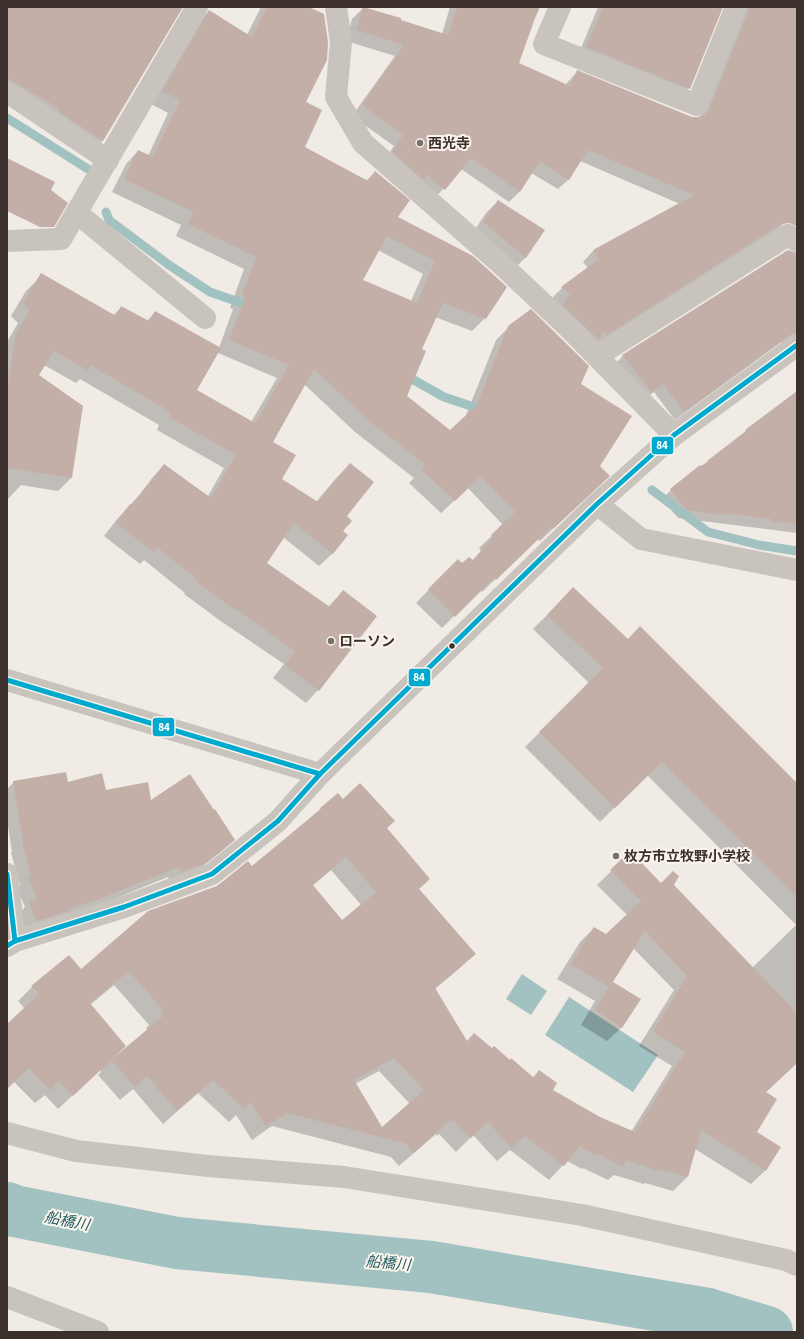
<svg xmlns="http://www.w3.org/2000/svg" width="804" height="1339" font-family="'Source Sans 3','Noto Sans JP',sans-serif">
  <rect width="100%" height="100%" fill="#f0ebe5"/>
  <g fill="#a1c2c1">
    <polygon points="522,974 547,991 531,1015 506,999"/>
    <polygon points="569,997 658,1055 633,1092 545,1035"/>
  </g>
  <g fill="#0003" fill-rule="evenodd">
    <polygon points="7,7 181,7 103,140 91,152 7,97"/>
    <path d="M 261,7 L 309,7 L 303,147 L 366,181 L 375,172 L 397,217 L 485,318 L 472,331 L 435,317 L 421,350 L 406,397 L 450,431 L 465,418 L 496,340 L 509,327 L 580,385 L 599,466 L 596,488 L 540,541 L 537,539 L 482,592 L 480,590 L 442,628 L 416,603 L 458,560 L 462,564 L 472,561 L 481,551 L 479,548 L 503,525 L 468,488 L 441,513 L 409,483 L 414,478 L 355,432 L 304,384 L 271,442 L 281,479 L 316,502 L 337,477 L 350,464 L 346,517 L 342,531 L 347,535 L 332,554 L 319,566 L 283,537 L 266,563 L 328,607 L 343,591 L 376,617 L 318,690 L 306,703 L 273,678 L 284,664 L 222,622 L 184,594 L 185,593 L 144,560 L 140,564 L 104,536 L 118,518 L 142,492 L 152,478 L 164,465 L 208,496 L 224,468 L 157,430 L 159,425 L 80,379 L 76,383 L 44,365 L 38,375 L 82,407 L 71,478 L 58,491 L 21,485 L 8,499 L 7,498 L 7,342 L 18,323 L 11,316 L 26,291 L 39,278 L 113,315 L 122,307 L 147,321 L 155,312 L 219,348 L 233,309 L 230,308 L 244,269 L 176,236 L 181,225 L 112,192 L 126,164 L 138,151 L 148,156 L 168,113 L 151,104 L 196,24 L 209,11 L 247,35 ZM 378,250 L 423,274 L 411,301 L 362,280 ZM 218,353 L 277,378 L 251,422 L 195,390 Z"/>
    <polygon points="450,7 540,7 536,16 534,19 518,64 565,85 577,72 692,118 700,118 738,23 732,7 792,7 797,9 797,227 776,212 784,223 774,233 596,345 552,298 562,288 588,268 583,262 593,251 680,204 580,161 569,179 558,189 531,173 519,192 509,202 461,169 434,199 382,163 394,146 352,116 395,56 346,41 352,19 363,8 442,34"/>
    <polygon points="598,7 722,7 689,88 679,99 577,58"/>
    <polygon points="498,201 526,257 514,269 472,234 486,213"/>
    <polygon points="797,254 797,344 786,341 780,343 675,420 654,392 644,400 615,364 623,356"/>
    <polygon points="797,392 797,533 678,518 662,499 671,490 737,440 746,431"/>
    <path d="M 559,603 L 628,640 L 797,785 L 797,1063 L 765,1093 L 755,1132 L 766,1170 L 751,1184 L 695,1149 L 687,1177 L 673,1191 L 645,1183 L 644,1184 L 614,1175 L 608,1180 L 583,1168 L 582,1169 L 567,1161 L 549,1180 L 510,1150 L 497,1161 L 473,1135 L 456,1152 L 439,1134 L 437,1136 L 436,1134 L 399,1166 L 391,1157 L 272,1126 L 252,1140 L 236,1115 L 229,1122 L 198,1093 L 163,1124 L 133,1089 L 120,1100 L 98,1075 L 101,1072 L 100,1070 L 58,1109 L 45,1095 L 35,1103 L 14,1082 L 7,1088 L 7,1025 L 25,1009 L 18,1001 L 32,987 L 81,970 L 217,886 L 251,868 L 338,794 L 342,800 L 386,828 L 419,889 L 474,954 L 460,968 L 435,989 L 466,1042 L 492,1050 L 532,1078 L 539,1071 L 551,1090 L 600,1118 L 631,1132 L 672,1066 L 639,1046 L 674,990 L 633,948 L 612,982 L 622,1027 L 607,1041 L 581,1025 L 595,1001 L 557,979 L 580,942 L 594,928 L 606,936 L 628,916 L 597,885 L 630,853 L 661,884 L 672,885 L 752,968 L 796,925 L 647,775 L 600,822 L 525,747 L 589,683 L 533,629 ZM 331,870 L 361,905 L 342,921 L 312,886 ZM 114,985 L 149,1025 L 146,1028 L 148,1030 L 115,1058 L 90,1005 ZM 379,1071 L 410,1104 L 382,1129 L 355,1084 Z"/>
    <polygon points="14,782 67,783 105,791 151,802 234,840 222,851 193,874 171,882 168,877 82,912 25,932 18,914 25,907 17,888 20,885 11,853 12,852 7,819 7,789"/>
  </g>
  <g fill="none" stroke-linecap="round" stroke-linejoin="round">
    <g stroke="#a1c2c1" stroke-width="9">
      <polyline points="7,118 88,169"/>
      <polyline points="106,212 109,220 169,265 210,292 253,307"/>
      <polyline points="403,374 444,397 486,411"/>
      <polyline points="652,490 708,532 759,545 797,551"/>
    </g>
    <polyline stroke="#a1c2c1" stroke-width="52" points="7,1208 14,1211 177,1243 431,1267 708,1314 767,1332"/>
  </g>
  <g fill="#c3afa7" fill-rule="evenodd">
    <polygon points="7,7 183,7 103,141 59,112 60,109 7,78"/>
    <path d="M 267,7 L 309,7 L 324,14 L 328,42 L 327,60 L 306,102 L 322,110 L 305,147 L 368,181 L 375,171 L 410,200 L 398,217 L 473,256 L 507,287 L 486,319 L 443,303 L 422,349 L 426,351 L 407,396 L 450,430 L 477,405 L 508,326 L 531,309 L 589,366 L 581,384 L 632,416 L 600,466 L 610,476 L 553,529 L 551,527 L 496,580 L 494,578 L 455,617 L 428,589 L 458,559 L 462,563 L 469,557 L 473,560 L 493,537 L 491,535 L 515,512 L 481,476 L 455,501 L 421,469 L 426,465 L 368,420 L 314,369 L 273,442 L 296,455 L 282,479 L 318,502 L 350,463 L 374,482 L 347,516 L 352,521 L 343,531 L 348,535 L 333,554 L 294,523 L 267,563 L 330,607 L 343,590 L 377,616 L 319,691 L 285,665 L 295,651 L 236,609 L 235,610 L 196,581 L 197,579 L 157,547 L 154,552 L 116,523 L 130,504 L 132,505 L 147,485 L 148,486 L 164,464 L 211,498 L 236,455 L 169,417 L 171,412 L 90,365 L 89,371 L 54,351 L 39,375 L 83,406 L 72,478 L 7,468 L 7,389 L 16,334 L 30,310 L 23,303 L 41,273 L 116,316 L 121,306 L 149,321 L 155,311 L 221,348 L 197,390 L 255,423 L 289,365 L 229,340 L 245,297 L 242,295 L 256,257 L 188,224 L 193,212 L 124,179 L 138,150 L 153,157 L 180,100 L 162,91 L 209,10 L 252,37 ZM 387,236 L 435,261 L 417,303 L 363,280 Z"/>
    <polygon points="363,7 401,18 401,20 448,35 457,7 539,7 519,63 570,86 577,70 692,117 698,117 704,115 709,110 748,12 748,7 797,7 797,226 789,223 781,224 607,335 603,330 599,340 560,302 563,304 570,294 561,287 599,259 593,250 694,195 588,150 569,180 540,161 520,192 471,158 445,190 427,175 424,180 392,152 403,135 362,105 404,45 356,30"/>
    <polygon points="603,7 723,7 690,89 586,47"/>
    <polygon points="7,158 55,182 51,190 68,203 54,227 40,227 7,211"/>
    <polygon points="498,200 545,230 526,258 483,222"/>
    <polygon points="788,250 797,253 797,333 790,335 684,412 663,384 652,392 622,355"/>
    <polygon points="797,391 797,524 771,521 771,519 724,513 724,515 687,510 670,489 700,465 701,466 707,462 708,463 707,461 746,431 745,430"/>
    <polygon points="573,587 628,639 640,626 797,783 797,898 662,762 615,808 539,732 603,668 547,615"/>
    <polygon points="66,772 68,782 102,773 106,790 148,782 151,800 190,774 214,810 215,809 235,840 206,863 182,872 179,867 94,901 68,909 69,911 36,921 29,902 37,899 28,876 31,875 22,841 23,841 13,781"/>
    <path d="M 360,783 L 395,821 L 387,828 L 430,879 L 419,889 L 476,954 L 435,988 L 467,1041 L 474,1033 L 492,1048 L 494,1046 L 510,1060 L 511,1058 L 534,1078 L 539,1070 L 557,1083 L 553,1090 L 600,1117 L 635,1132 L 685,1052 L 653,1032 L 687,976 L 645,931 L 613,982 L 641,999 L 622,1028 L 595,1010 L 609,987 L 571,964 L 594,927 L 606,934 L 641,901 L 610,870 L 630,851 L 661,883 L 673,871 L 679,876 L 674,885 L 797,1013 L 797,1063 L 766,1092 L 777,1099 L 757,1132 L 781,1147 L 766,1171 L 701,1130 L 688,1177 L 659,1169 L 659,1171 L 626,1160 L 623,1167 L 598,1154 L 597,1156 L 580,1146 L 564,1166 L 525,1136 L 512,1148 L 488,1122 L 471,1138 L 454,1121 L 452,1122 L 450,1120 L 414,1153 L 405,1143 L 287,1113 L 266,1126 L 250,1102 L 244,1109 L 213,1080 L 177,1111 L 147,1076 L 135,1087 L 111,1060 L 163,1016 L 160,1013 L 163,1010 L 129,971 L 90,1003 L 126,1046 L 73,1096 L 59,1081 L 50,1090 L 29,1068 L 7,1089 L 7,1024 L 39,994 L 31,986 L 69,955 L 81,969 L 148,911 L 217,886 L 248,861 L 252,866 L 321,809 L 320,808 L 338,793 L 343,799 ZM 346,857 L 376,892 L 342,920 L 313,885 ZM 394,1058 L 424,1090 L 382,1127 L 354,1080 Z"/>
  </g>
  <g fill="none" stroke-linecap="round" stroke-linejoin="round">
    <g stroke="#c9c3be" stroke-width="22">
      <polyline points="336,7 341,42 336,97 363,143 501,264 570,329 674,435"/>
      <polyline points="560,7 544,44 697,105 736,7"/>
      <polyline points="7,92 108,160"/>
      <polyline points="77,213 205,318"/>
      <polyline points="7,241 61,239 197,7"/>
      <polyline points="597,356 788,235 797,241"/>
      <polyline points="597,504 641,539 797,570"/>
      <polyline points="7,680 320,774"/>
      <polyline points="7,874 15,941"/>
      <polyline points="7,946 15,941 124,907 212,874 278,821 320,774 597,504 674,435 797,345"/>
      <polyline points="7,1133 76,1151 208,1166 344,1177 582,1215 786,1260 797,1265"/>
      <polyline points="7,1297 98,1332"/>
    </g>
    <defs>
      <g id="bus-1">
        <polyline points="7,680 320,774"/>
        <polyline points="7,874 15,941"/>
        <polyline points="7,946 15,941 124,907 212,874 278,821 320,774 597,504 674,435 797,345"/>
      </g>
    </defs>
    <use href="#bus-1" stroke="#fbf5ee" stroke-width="8"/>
    <use href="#bus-1" stroke="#00a9ce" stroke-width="5"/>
  </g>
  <g fill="#7a716c" stroke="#fbf5ee" stroke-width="1.5">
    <circle cx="420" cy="143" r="4"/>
    <circle cx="331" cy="641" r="4"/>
    <circle cx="616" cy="856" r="4"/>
  </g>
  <circle fill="#3b302b" stroke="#fbf5ee" stroke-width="1.5" cx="452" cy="646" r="3.5"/>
  <g text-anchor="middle" stroke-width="4" stroke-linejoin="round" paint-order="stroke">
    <g font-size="14" font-weight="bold" fill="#3b302b" stroke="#fbf5ee" text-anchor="start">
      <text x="428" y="148">西光寺</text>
      <text x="339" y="646">ローソン</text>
      <text x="624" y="861">枚方市立牧野小学校</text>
    </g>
    <g font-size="15" font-style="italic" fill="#1f5a5e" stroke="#fbf5ee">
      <text transform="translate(67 1221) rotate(11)" y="5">船橋川</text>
      <text transform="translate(388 1263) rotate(5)" y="5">船橋川</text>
    </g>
  </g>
  <g stroke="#fbf5ee" stroke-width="1.5">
    <rect x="651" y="436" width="23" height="19" rx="4" fill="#00a9ce"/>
    <rect x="408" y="668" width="23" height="19" rx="4" fill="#00a9ce"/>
    <rect x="152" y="717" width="23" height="20" rx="4" fill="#00a9ce"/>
  </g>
  <g font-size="11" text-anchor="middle" font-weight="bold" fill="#fff">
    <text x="662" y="449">84</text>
    <text x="419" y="681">84</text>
    <text x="164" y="731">84</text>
  </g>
  <rect width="804" height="1339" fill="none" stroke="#3b302b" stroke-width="16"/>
</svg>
